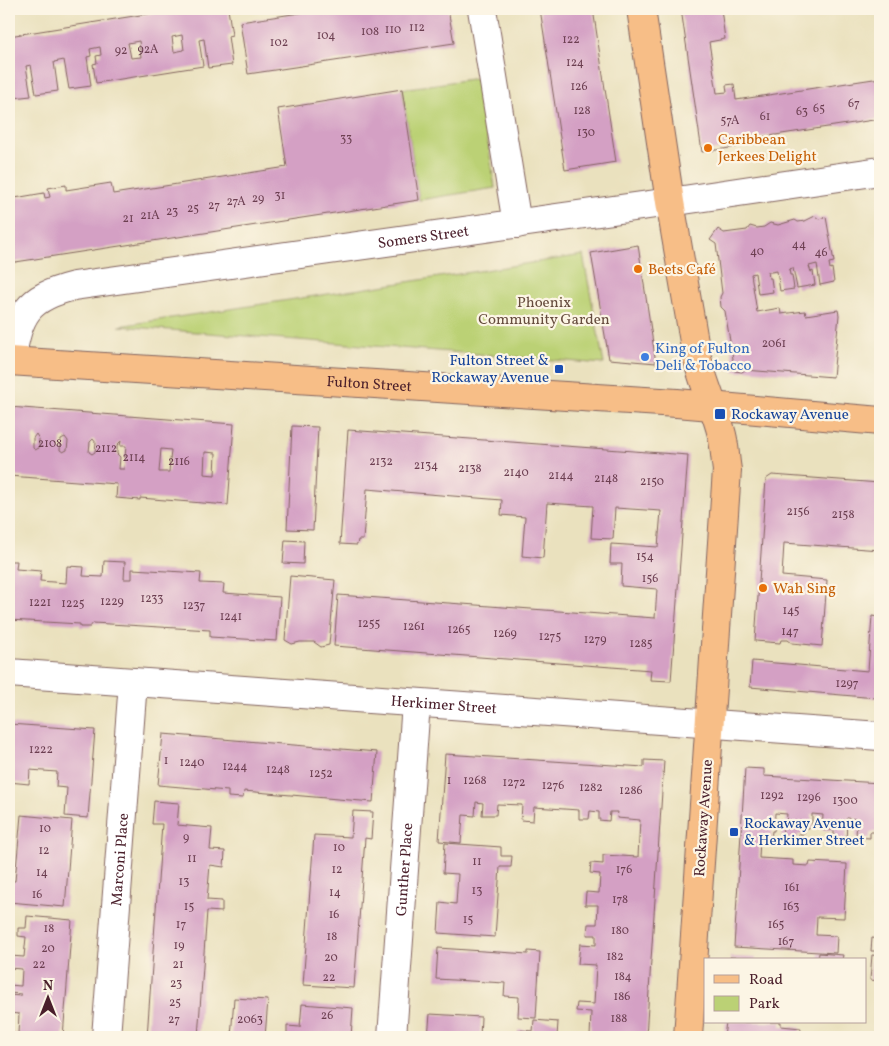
<svg xmlns="http://www.w3.org/2000/svg" width="889" height="1046" font-family="Vollkorn,serif">
  <rect width="100%" height="100%" fill="#fcf5e5"/>
  <filter id="ink" filterUnits="userSpaceOnUse"><feTurbulence type="fractalNoise" baseFrequency=".02" numOctaves="2"/><feDisplacementMap in="SourceGraphic" scale="10" xChannelSelector="R" yChannelSelector="G"/><feConvolveMatrix kernelMatrix="1 2 1 2 8 2 1 2 1" color-interpolation-filters="sRGB"/></filter>
  <filter id="wash" filterUnits="userSpaceOnUse"><feTurbulence type="fractalNoise" baseFrequency=".0096" numOctaves="4" result="noise"/><feDisplacementMap in="SourceGraphic" scale="20" xChannelSelector="R" yChannelSelector="G"/><feGaussianBlur stdDeviation="1.12" result="paint"/><feColorMatrix in="noise" values="0 0 0 0 0 0 0 0 0 0 0 0 0 0 0 0 0 1.4 0 .05"/><feComposite in="paint" operator="in"/></filter>
  <g filter="url(#wash)">
    <rect width="100%" height="100%" fill="#eae1be"/>
    <g fill="#bbd175" stroke="#827850">
      <polygon points="478,78 495,188 419,200 402,89"/>
      <polygon points="583,255 604,364 119,326"/>
    </g>
    <g id="blocks">
      <g fill="#d4a0c4" fill-rule="evenodd">
        <path d="M 178,9 L 228,9 L 232,35 L 228,36 L 232,65 L 208,68 L 204,39 L 199,40 L 203,66 L 96,83 L 93,64 L 97,63 L 96,56 L 101,55 L 100,47 L 90,49 L 91,56 L 87,57 L 91,86 L 69,89 L 64,60 L 54,62 L 58,91 L 36,94 L 31,65 L 26,66 L 31,96 L 13,98 L 12,88 L 9,89 L 9,36 ZM 182,35 L 184,50 L 174,52 L 172,37 ZM 139,41 L 141,57 L 131,58 L 128,43 Z"/>
        <polygon points="326,9 448,9 454,43 248,74 240,22"/>
        <polygon points="540,9 593,9 616,162 565,170"/>
        <polygon points="681,9 721,9 725,39 709,42 717,93 727,92 726,85 734,84 736,100 880,78 880,119 736,141 737,147 702,152"/>
        <polygon points="402,89 419,200 9,263 9,199 44,193 45,198 50,197 48,188 66,185 66,190 111,183 113,194 287,167 278,109"/>
        <polygon points="815,216 819,219 826,217 834,262 829,263 830,269 832,268 834,282 820,285 817,264 809,266 811,272 813,271 815,285 797,288 793,268 789,269 790,275 792,275 794,289 780,291 777,271 771,272 768,272 769,278 771,278 773,292 758,294 755,273 751,274 757,312 780,308 781,314 805,311 806,315 838,310 839,315 833,377 745,370 742,372 734,371 731,365 733,359 725,311 721,307 720,297 722,293 716,244 710,240 718,229 724,233 747,230 750,226 757,228 764,227 770,223 778,225 795,220 798,222 805,221"/>
        <polygon points="638,245 656,363 609,359 591,253"/>
        <path d="M 9,407 L 234,424 L 228,505 L 140,498 L 140,500 L 116,498 L 117,484 L 9,476 L 9,446 L 11,445 L 11,437 L 9,435 ZM 36,434 L 39,439 L 39,448 L 35,450 L 33,448 L 33,438 ZM 65,437 L 68,441 L 67,450 L 63,452 L 60,450 L 61,439 ZM 93,439 L 96,443 L 95,452 L 92,454 L 89,452 L 90,442 ZM 121,441 L 120,446 L 126,446 L 124,469 L 119,469 L 120,457 L 117,454 L 117,445 ZM 161,449 L 171,450 L 169,472 L 159,472 ZM 205,452 L 216,453 L 215,475 L 204,474 Z"/>
        <polygon points="292,426 318,427 313,530 287,529"/>
        <polygon points="348,430 688,455 671,681 650,680 651,670 334,646 338,595 655,618 657,589 621,586 622,564 610,564 611,544 658,547 661,511 615,508 613,539 591,538 593,506 547,503 543,558 522,556 525,517 501,515 502,500 367,489 363,540 358,540 357,545 340,544"/>
        <polygon points="772,475 880,483 880,550 784,543 782,576 827,580 822,646 792,643 788,640 781,640 780,643 755,641 766,479"/>
        <polygon points="285,540 304,541 303,564 283,563"/>
        <polygon points="9,561 17,561 16,569 41,571 40,581 66,583 67,566 84,567 83,576 103,577 104,561 125,562 124,579 132,579 132,569 201,573 200,583 224,584 223,593 280,597 277,641 210,637 210,630 93,623 90,627 80,627 80,624 9,620"/>
        <polygon points="290,576 335,580 329,645 321,647 314,642 300,642 292,644 285,640"/>
        <polygon points="872,616 880,617 880,695 878,695 876,698 750,687 752,661 868,671"/>
        <polygon points="9,724 95,730 88,818 65,816 67,788 56,787 57,772 30,770 29,784 9,782"/>
        <polygon points="163,734 377,752 373,802 244,791 243,798 228,797 228,791 158,785"/>
        <polygon points="445,754 644,767 644,760 664,761 646,1037 590,1037 591,1012 576,1011 577,1003 594,1004 596,965 578,964 580,944 596,945 596,935 587,935 588,924 597,924 598,905 585,905 586,892 599,893 600,874 590,873 591,863 603,864 603,855 638,857 640,820 617,818 618,812 610,812 609,821 599,820 599,812 590,811 589,819 579,819 579,810 534,807 533,821 521,820 522,805 497,804 496,815 482,815 483,803 476,802 475,816 463,815 461,843 439,841"/>
        <polygon points="745,768 764,769 764,776 880,783 880,832 870,832 870,838 856,837 857,819 847,818 846,846 834,845 834,830 822,830 823,815 812,814 812,828 805,828 804,834 798,834 797,840 782,839 783,827 786,827 787,814 775,813 774,831 772,831 771,839 760,839 759,858 793,860 793,865 809,866 810,862 847,864 844,918 817,917 816,935 837,936 836,953 734,947"/>
        <polygon points="154,801 179,803 177,825 212,828 210,850 225,851 224,867 210,865 207,900 222,901 222,912 207,911 198,1037 147,1037 162,824 152,824"/>
        <polygon points="353,811 373,812 371,839 365,838 354,988 303,985 314,835 351,837"/>
        <polygon points="21,815 72,820 65,907 9,902 9,881 15,881"/>
        <polygon points="445,843 501,847 501,856 512,856 511,867 500,867 495,937 438,933 440,902 456,904 458,874 443,873"/>
        <polygon points="27,916 72,920 63,1037 9,1037 9,1033 18,1034 19,1014 9,1013 9,995 21,996 21,994 9,993 9,985 21,986 22,969 9,968 10,956 24,957 26,937 18,936 18,928 26,928"/>
        <polygon points="872,938 880,939 880,951 871,951"/>
        <polygon points="438,948 528,954 528,951 540,952 536,1018 518,1017 519,997 504,996 505,983 436,979"/>
        <polygon points="819,953 843,955 842,960 818,960"/>
        <polygon points="872,955 880,956 880,981 870,980"/>
        <polygon points="730,957 756,958 756,960 730,960"/>
        <polygon points="234,998 268,1000 265,1037 231,1037"/>
        <polygon points="302,1004 353,1008 351,1037 287,1037 287,1026 300,1027"/>
        <polygon points="430,1014 481,1017 480,1037 428,1037"/>
        <polygon points="534,1020 558,1022 557,1037 518,1037 518,1030 533,1031"/>
        <polygon points="726,1022 781,1022 781,1026 801,1028 800,1037 724,1037"/>
      </g>
    </g>
  </g>
  <g filter="url(#ink)">
    <use href="#blocks" fill-opacity="0" stroke="#82635e" stroke-width="1"/>
    <g fill="none" stroke-linecap="round" stroke-linejoin="round">
      <defs>
        <g id="minor">
          <polyline points="482,9 517,224"/>
          <path id="s1" d="M 11,361 C 19,314 26,298 74,286 L 670,202 L 880,171"/>
          <path id="s2" d="M 9,673 L 880,736"/>
          <path id="s3" d="M 106,1037 L 133,682"/>
          <path id="s4" d="M 392,1037 L 416,703"/>
        </g>
        <g id="major">
          <path d="M 641,9 L 670,202 L 696,353 C 702,381 715,407 722,435 C 725,447 725,459 727,470 L 688,1037"/>
          <path id="s5" d="M 9,361 L 677,403 L 880,421"/>
        </g>
      </defs>
      <use href="#minor" stroke="#82635e" stroke-width="30"/>
      <use href="#major" stroke="#82635e" stroke-width="30"/>
      <use href="#minor" stroke="#fff" stroke-width="28"/>
      <use href="#major" stroke="#f7be87" stroke-width="28"/>
    </g>
  </g>
  <g fill="#e8710a" stroke="#fcf5e5" stroke-width="2">
    <circle cx="708" cy="148" r="5"/>
    <circle cx="638" cy="269" r="5"/>
    <circle cx="763" cy="588" r="5"/>
  </g>
  <circle fill="#3f7fe0" stroke="#fcf5e5" stroke-width="2" cx="645" cy="357" r="5"/>
  <g fill="#1a4fb4" stroke="#fcf5e5" stroke-width="2">
    <rect x="554" y="364" width="10" height="10" rx="2.5"/>
    <rect x="714" y="408" width="12" height="12" rx="2.5"/>
    <rect x="729" y="827" width="10" height="10" rx="2.5"/>
  </g>
  <g text-anchor="middle" stroke-width="4.5" stroke-linejoin="round" paint-order="stroke">
    <g font-size="12" fill="#6c3f51">
      <text x="417" y="31">112</text>
      <text x="393" y="33">110</text>
      <text x="370" y="35">108</text>
      <text x="326" y="39">104</text>
      <text x="571" y="43">122</text>
      <text x="279" y="46">102</text>
      <text x="148" y="53">92A</text>
      <text x="121" y="54">92</text>
      <text x="575" y="66">124</text>
      <text x="579" y="90">126</text>
      <text x="854" y="107">67</text>
      <text x="819" y="112">65</text>
      <text x="582" y="114">128</text>
      <text x="802" y="115">63</text>
      <text x="765" y="120">61</text>
      <text x="730" y="124">57A</text>
      <text x="586" y="136">130</text>
      <text x="346" y="142">33</text>
      <text x="280" y="199">31</text>
      <text x="258" y="202">29</text>
      <text x="236" y="205">27A</text>
      <text x="214" y="209">27</text>
      <text x="193" y="212">25</text>
      <text x="172" y="215">23</text>
      <text x="150" y="219">21A</text>
      <text x="128" y="222">21</text>
      <text x="799" y="248">44</text>
      <text x="757" y="255">40</text>
      <text x="821" y="256">46</text>
      <text x="774" y="347">2061</text>
      <text x="50" y="447">2108</text>
      <text x="106" y="452">2112</text>
      <text x="134" y="461">2114</text>
      <text x="179" y="465">2116</text>
      <text x="381" y="465">2132</text>
      <text x="426" y="469">2134</text>
      <text x="470" y="472">2138</text>
      <text x="516" y="476">2140</text>
      <text x="561" y="479">2144</text>
      <text x="606" y="482">2148</text>
      <text x="652" y="485">2150</text>
      <text x="798" y="515">2156</text>
      <text x="843" y="518">2158</text>
      <text x="645" y="560">154</text>
      <text x="650" y="582">156</text>
      <text x="152" y="602">1233</text>
      <text x="112" y="605">1229</text>
      <text x="40" y="606">1221</text>
      <text x="73" y="607">1225</text>
      <text x="194" y="609">1237</text>
      <text x="791" y="614">145</text>
      <text x="231" y="620">1241</text>
      <text x="369" y="627">1255</text>
      <text x="414" y="630">1261</text>
      <text x="459" y="633">1265</text>
      <text x="790" y="635">147</text>
      <text x="505" y="637">1269</text>
      <text x="550" y="640">1275</text>
      <text x="595" y="643">1279</text>
      <text x="641" y="647">1285</text>
      <text x="847" y="687">1297</text>
      <text x="41" y="753">1222</text>
      <text x="166" y="764">1</text>
      <text x="192" y="766">1240</text>
      <text x="235" y="770">1244</text>
      <text x="278" y="773">1248</text>
      <text x="321" y="777">1252</text>
      <text x="449" y="784">1</text>
      <text x="475" y="784">1268</text>
      <text x="514" y="786">1272</text>
      <text x="553" y="789">1276</text>
      <text x="591" y="791">1282</text>
      <text x="631" y="794">1286</text>
      <text x="772" y="799">1292</text>
      <text x="809" y="801">1296</text>
      <text x="845" y="804">1300</text>
      <text x="45" y="832">10</text>
      <text x="186" y="841">9</text>
      <text x="339" y="851">10</text>
      <text x="44" y="854">12</text>
      <text x="192" y="862">11</text>
      <text x="477" y="865">11</text>
      <text x="337" y="873">12</text>
      <text x="624" y="873">176</text>
      <text x="42" y="876">14</text>
      <text x="184" y="885">13</text>
      <text x="792" y="891">161</text>
      <text x="477" y="894">13</text>
      <text x="335" y="896">14</text>
      <text x="37" y="898">16</text>
      <text x="620" y="903">178</text>
      <text x="189" y="910">15</text>
      <text x="791" y="910">163</text>
      <text x="334" y="918">16</text>
      <text x="468" y="923">15</text>
      <text x="181" y="928">17</text>
      <text x="776" y="928">165</text>
      <text x="49" y="932">18</text>
      <text x="620" y="934">180</text>
      <text x="332" y="940">18</text>
      <text x="786" y="945">167</text>
      <text x="179" y="949">19</text>
      <text x="48" y="952">20</text>
      <text x="615" y="960">182</text>
      <text x="331" y="961">20</text>
      <text x="39" y="968">22</text>
      <text x="178" y="968">21</text>
      <text x="623" y="980">184</text>
      <text x="329" y="981">22</text>
      <text x="176" y="987">23</text>
      <text x="622" y="1000">186</text>
      <text x="175" y="1006">25</text>
      <text x="327" y="1019">26</text>
      <text x="619" y="1022">188</text>
      <text x="174" y="1023">27</text>
      <text x="250" y="1023">2063</text>
    </g>
    <g font-size="15" fill="#c56008" stroke="#fcf5e5" text-anchor="start">
      <text x="718" y="144">Caribbean<tspan x="718" dy="17">Jerkees Delight</tspan></text>
      <text x="648" y="274">Beets Café</text>
      <text x="773" y="593">Wah Sing</text>
    </g>
    <g font-size="15" fill="#4a1f2b" stroke="#fcf5e5">
      <text dy="5" stroke="none"><textPath href="#s1" startOffset="460">Somers Street</textPath></text>
      <text dy="5" stroke="none"><textPath href="#s5" startOffset="361">Fulton Street</textPath></text>
      <text dy="5" stroke="none"><textPath href="#s2" startOffset="436">Herkimer Street</textPath></text>
      <text transform="translate(703 818) rotate(-86)" y="5">Rockaway Avenue</text>
      <text dy="5" stroke="none"><textPath href="#s3" startOffset="178">Marconi Place</textPath></text>
      <text dy="5" stroke="none"><textPath href="#s4" startOffset="168">Gunther Place</textPath></text>
    </g>
    <g font-size="15" fill="#664c3e" stroke="#fcf5e5">
      <text x="544" y="307">Phoenix<tspan x="544" dy="17">Community Garden</tspan></text>
    </g>
    <g font-size="15" fill="#366cbe" stroke="#fcf5e5" text-anchor="start">
      <text x="655" y="353">King of Fulton<tspan x="655" dy="17">Deli &amp; Tobacco</tspan></text>
    </g>
    <g font-size="15" fill="#164399" stroke="#fcf5e5" text-anchor="start">
      <text x="549" y="365" text-anchor="end">Fulton Street &amp;<tspan x="549" dy="17">Rockaway Avenue</tspan></text>
      <text x="731" y="419">Rockaway Avenue</text>
      <text x="744" y="828">Rockaway Avenue<tspan x="744" dy="17">&amp; Herkimer Street</tspan></text>
    </g>
  </g>
  <rect width="889" height="1046" fill="none" stroke="#fcf5e5" stroke-width="30"/>
  <rect x="704" y="958" width="162" height="65" fill="#fcf5e5" stroke="#b59f9b"/>
  <rect x="714" y="975" width="25" height="8" fill="#f7be87" stroke="#b59f9b"/>
  <text x="749" y="984" font-size="15" fill="#4a1f2b">Road</text>
  <rect x="714" y="996" width="25" height="15" fill="#bbd175" stroke="#b59f9b"/>
  <text x="749" y="1008" font-size="15" fill="#4a1f2b">Park</text>
  <g transform="translate(48 998)" stroke="#fcf5e5" stroke-width="4" paint-order="stroke">
  <path d="M0-4L9 19L0 12L-9 19Z" fill="#4a1f2b"/>
  <text y="-8" font-size="14" font-weight="bold" text-anchor="middle" fill="#4a1f2b">N</text>
  </g>
</svg>
